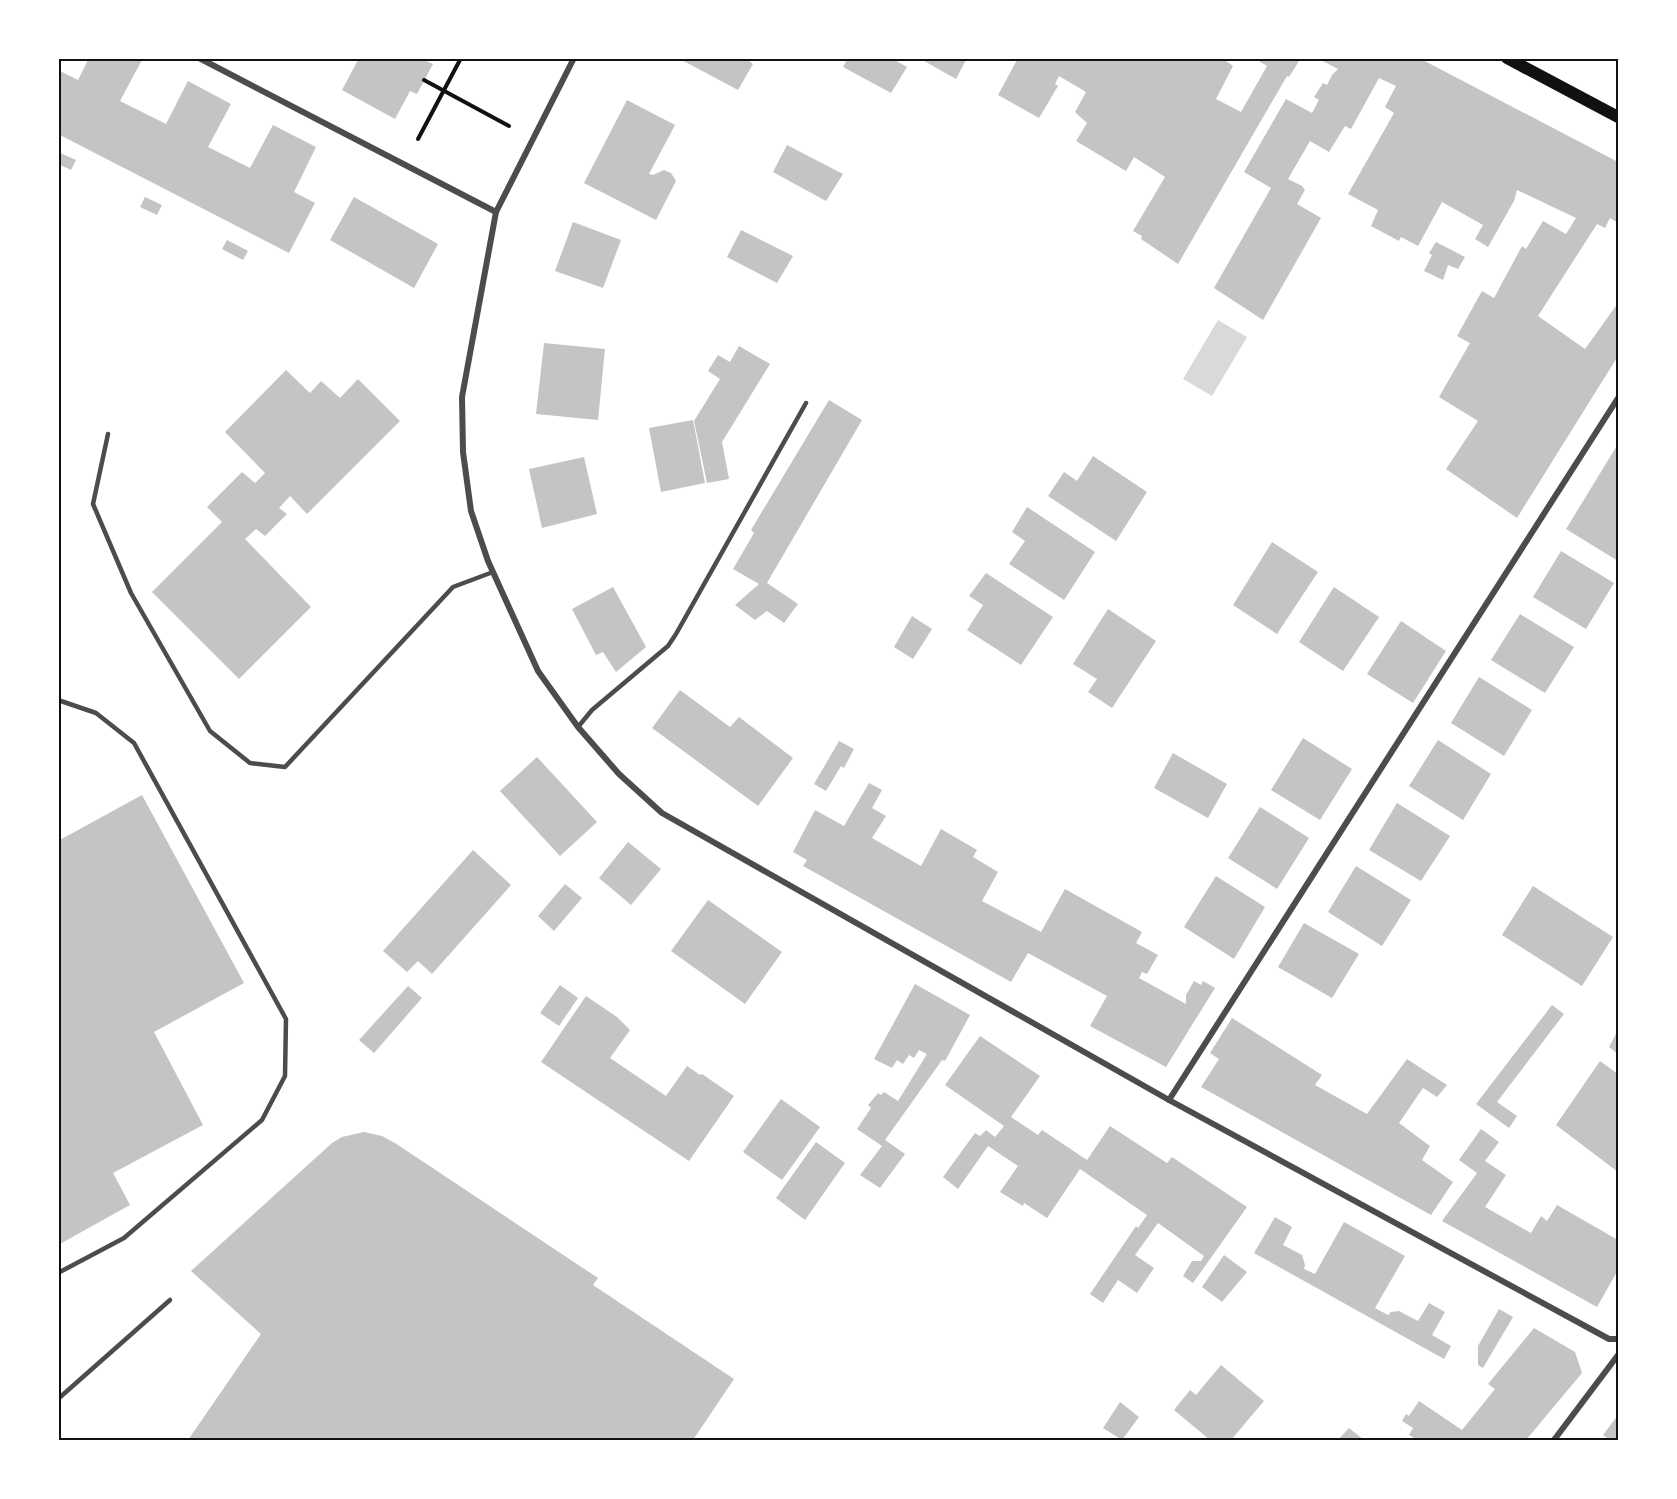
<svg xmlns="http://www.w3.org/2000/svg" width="1677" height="1499" font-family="Overpass,sans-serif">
  <rect width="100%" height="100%" fill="#fff"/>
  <polygon fill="#d9d9d9" points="1218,320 1247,337 1212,396 1183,379"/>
  <g fill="#c4c4c4">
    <polygon points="89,58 143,58 120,101 166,124 188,81 231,104 208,147 250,168 273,125 316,147 294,192 315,203 289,253 58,134 58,70 78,80"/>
    <polygon points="359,58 427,58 426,61 433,64 417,94 410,91 395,119 342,90"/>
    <polygon points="678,58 745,58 753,64 738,90"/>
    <polygon points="848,58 891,58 907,67 891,93 843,67"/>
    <polygon points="919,58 967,58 956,79"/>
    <polygon points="1018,58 1227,58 1226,61 1233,66 1216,99 1241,112 1267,66 1254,58 1301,58 1289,77 1287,76 1178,264 1141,239 1142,236 1133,231 1165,177 1134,157 1126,171 1076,141 1087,123 1075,112 1086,92 1059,76 1055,84 1058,86 1039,118 998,95"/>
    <polygon points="1317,58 1419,58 1618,162 1618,223 1610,218 1605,228 1597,224 1538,316 1585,349 1618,303 1618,356 1517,518 1446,469 1478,421 1439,397 1470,343 1457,336 1482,291 1494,298 1522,246 1526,249 1543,221 1566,234 1576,218 1517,190 1514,201 1488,247 1475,239 1483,225 1442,202 1418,246 1401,237 1399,241 1371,226 1378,210 1348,194 1394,113 1385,107 1396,86 1379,78 1351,129 1345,126 1329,152 1310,141 1288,179 1302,186 1305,190 1297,204 1321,218 1263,320 1214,288 1271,188 1244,172 1286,99 1312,113 1319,100 1314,97 1323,83 1327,85 1332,75 1338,69"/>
    <polygon points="627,100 675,125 649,174 653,175 664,170 671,173 676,181 656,220 584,183"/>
    <polygon points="787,145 843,174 826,201 773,172"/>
    <polygon points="58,152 76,160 71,170 58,164"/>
    <polygon points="145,197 162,205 157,215 140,207"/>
    <polygon points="354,197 438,244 414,288 330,240"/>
    <polygon points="573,222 621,240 603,288 555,271"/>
    <polygon points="741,230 793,256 777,283 727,257"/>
    <polygon points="227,240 248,251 243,260 222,249"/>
    <polygon points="1436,242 1465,257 1458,269 1448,265 1443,280 1424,271 1432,255 1429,253"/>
    <polygon points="544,343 605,349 598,420 536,414"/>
    <polygon points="739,346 770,364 722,442 729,479 707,483 694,421 720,379 708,371 718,355 730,362"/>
    <polygon points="286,370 310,393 321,381 340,398 358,379 400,421 307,514 290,496 279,508 287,514 265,536 256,529 245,539 311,607 239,679 152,592 222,522 207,507 242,472 255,483 265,473 225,432"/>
    <polygon points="829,400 862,420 767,583 798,604 784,623 767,611 755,620 735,605 759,584 733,569 754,533 751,530"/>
    <polygon points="693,420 705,483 661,492 649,428"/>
    <polygon points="1618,444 1618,561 1566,529"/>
    <polygon points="1093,456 1147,492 1116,541 1048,496 1064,472 1077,481"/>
    <polygon points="584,457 597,514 542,528 529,469"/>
    <polygon points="1027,507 1095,552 1064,600 1009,564 1025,541 1012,532"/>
    <polygon points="1272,542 1318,572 1277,634 1233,605"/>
    <polygon points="1561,551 1614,583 1586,629 1533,597"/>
    <polygon points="986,573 1053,617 1021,665 967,630 983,605 969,596"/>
    <polygon points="613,587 646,647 616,672 603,652 596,655 572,609"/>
    <polygon points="1334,587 1379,617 1343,671 1299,642"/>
    <polygon points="1108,609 1156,641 1112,708 1088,692 1097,679 1073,664"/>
    <polygon points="1520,614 1574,647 1545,693 1491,660"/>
    <polygon points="912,616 932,629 913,659 894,647"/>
    <polygon points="1401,621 1446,651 1413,703 1367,674"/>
    <polygon points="1479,677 1532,710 1504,756 1451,723"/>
    <polygon points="680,690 730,727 739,717 793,758 758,806 652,728"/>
    <polygon points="1303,738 1352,769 1320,820 1271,790"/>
    <polygon points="1438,740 1491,774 1463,820 1409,786"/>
    <polygon points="839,741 854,749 844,768 841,766 826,791 814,784"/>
    <polygon points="1173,753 1227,784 1208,818 1154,788"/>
    <polygon points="537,757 597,822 560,856 500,791"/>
    <polygon points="869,783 882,790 872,808 886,816 872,838 921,866 941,829 977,850 973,857 998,872 982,901 1041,932 1065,889 1142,932 1136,943 1158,955 1147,974 1142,972 1139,978 1186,1004 1186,995 1194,981 1201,985 1203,981 1215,988 1166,1067 1090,1026 1107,996 1028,953 1011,982 803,866 807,860 793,852 815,810 844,826"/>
    <polygon points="142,795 244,983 154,1032 203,1125 113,1173 130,1205 58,1245 58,841"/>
    <polygon points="1397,803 1450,836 1421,881 1369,850"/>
    <polygon points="1260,807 1309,838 1277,889 1228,858"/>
    <polygon points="628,842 661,869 631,905 599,878"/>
    <polygon points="473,850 511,885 432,974 418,961 407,972 383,951"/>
    <polygon points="1356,866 1411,900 1382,946 1328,912"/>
    <polygon points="1216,876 1265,907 1234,959 1184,927"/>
    <polygon points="565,884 582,898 554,931 538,916"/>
    <polygon points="1533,886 1613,937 1582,986 1502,935"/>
    <polygon points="708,900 782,952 745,1004 671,951"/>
    <polygon points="1304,923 1359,954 1332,998 1278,967"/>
    <polygon points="915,984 970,1015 945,1061 942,1060 885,1140 905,1154 880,1188 860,1175 882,1146 857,1129 871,1108 868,1105 878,1093 881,1095 884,1092 898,1101 927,1054 919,1050 914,1058 909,1055 903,1064 897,1060 892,1068 874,1059"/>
    <polygon points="560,985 578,998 559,1026 540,1013"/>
    <polygon points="408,986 422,998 374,1053 359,1040"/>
    <polygon points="586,996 617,1017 630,1030 610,1058 666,1096 687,1066 700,1075 702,1074 734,1096 689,1161 541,1062"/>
    <polygon points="1552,1005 1564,1014 1497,1102 1517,1116 1509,1128 1476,1104"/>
    <polygon points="1232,1018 1322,1075 1315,1085 1367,1114 1407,1059 1447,1085 1437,1097 1423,1088 1399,1123 1430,1146 1422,1160 1453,1182 1431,1215 1201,1087 1219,1059 1210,1053"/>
    <polygon points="1618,1030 1618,1054 1609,1047"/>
    <polygon points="980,1036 1040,1076 1011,1117 1038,1135 1042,1130 1087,1160 1110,1126 1167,1163 1172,1157 1247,1207 1193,1283 1183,1276 1192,1261 1201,1261 1204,1256 1158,1223 1135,1255 1154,1268 1137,1293 1118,1280 1103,1303 1090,1294 1136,1226 1138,1228 1147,1215 1080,1169 1047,1218 1024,1203 1023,1206 1000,1192 1018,1166 988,1146 958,1189 943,1177 975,1133 980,1136 986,1130 995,1137 1004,1126 945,1085"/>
    <polygon points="1600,1061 1618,1074 1618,1172 1556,1125"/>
    <polygon points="781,1099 820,1127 782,1180 743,1152"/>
    <polygon points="1481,1129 1499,1142 1485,1161 1506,1175 1485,1207 1531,1233 1541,1216 1547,1221 1557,1205 1618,1240 1618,1270 1597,1307 1442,1221 1477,1173 1459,1160"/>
    <polygon points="364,1132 382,1136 395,1143 598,1278 593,1285 734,1379 693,1440 188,1440 261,1334 191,1271 332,1143 342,1137"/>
    <polygon points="816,1142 845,1163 805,1220 776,1198"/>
    <polygon points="1275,1217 1292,1227 1283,1245 1302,1255 1305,1265 1304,1269 1315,1274 1344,1222 1405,1256 1375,1308 1388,1315 1391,1312 1399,1311 1418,1321 1429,1303 1445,1312 1432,1335 1451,1346 1444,1359 1254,1253"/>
    <polygon points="1224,1255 1247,1272 1222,1302 1202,1287"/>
    <polygon points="1499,1309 1513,1317 1483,1368 1478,1365 1478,1346"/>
    <polygon points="1534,1328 1575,1352 1582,1373 1526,1440 1418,1440 1409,1435 1413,1428 1402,1421 1406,1414 1409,1416 1419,1401 1462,1430 1495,1389 1488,1384"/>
    <polygon points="1221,1365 1264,1401 1231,1440 1210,1440 1174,1410 1190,1390 1196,1395"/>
    <polygon points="1120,1402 1139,1417 1122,1440 1103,1428"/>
    <polygon points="1618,1415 1618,1440 1610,1440 1603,1435"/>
    <polygon points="1349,1428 1364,1440 1338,1440"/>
  </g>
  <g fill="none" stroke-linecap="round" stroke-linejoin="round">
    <g stroke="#111" stroke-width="4">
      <polyline points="424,80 509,126"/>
      <polyline points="418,139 461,58"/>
    </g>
    <g stroke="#4c4c4c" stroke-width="4.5">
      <polyline points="108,434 93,504 131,593 210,731 250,763 285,767 453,587 493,572"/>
      <polyline points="58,700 96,713 134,743 286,1019 285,1076 262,1120 124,1238 58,1273"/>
      <polyline points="578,727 592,710 668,646 676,634 806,403"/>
      <polyline points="58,1399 170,1300"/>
    </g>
    <g stroke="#4c4c4c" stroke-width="6">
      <polyline points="199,58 496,212"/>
      <polyline points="574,58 496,212 462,397 463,452 471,511 488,561 538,671 578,727 619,774 662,813 1169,1100 1609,1339 1618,1339"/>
      <polyline points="1169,1100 1618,398"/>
      <polyline points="1554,1440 1618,1355"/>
    </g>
    <polyline stroke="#111" stroke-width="12" points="1507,58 1618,117"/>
  </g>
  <rect width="1677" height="1499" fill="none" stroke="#ffffff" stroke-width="120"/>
  <rect x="60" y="60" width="1557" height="1379" fill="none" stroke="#111" stroke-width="2"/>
</svg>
